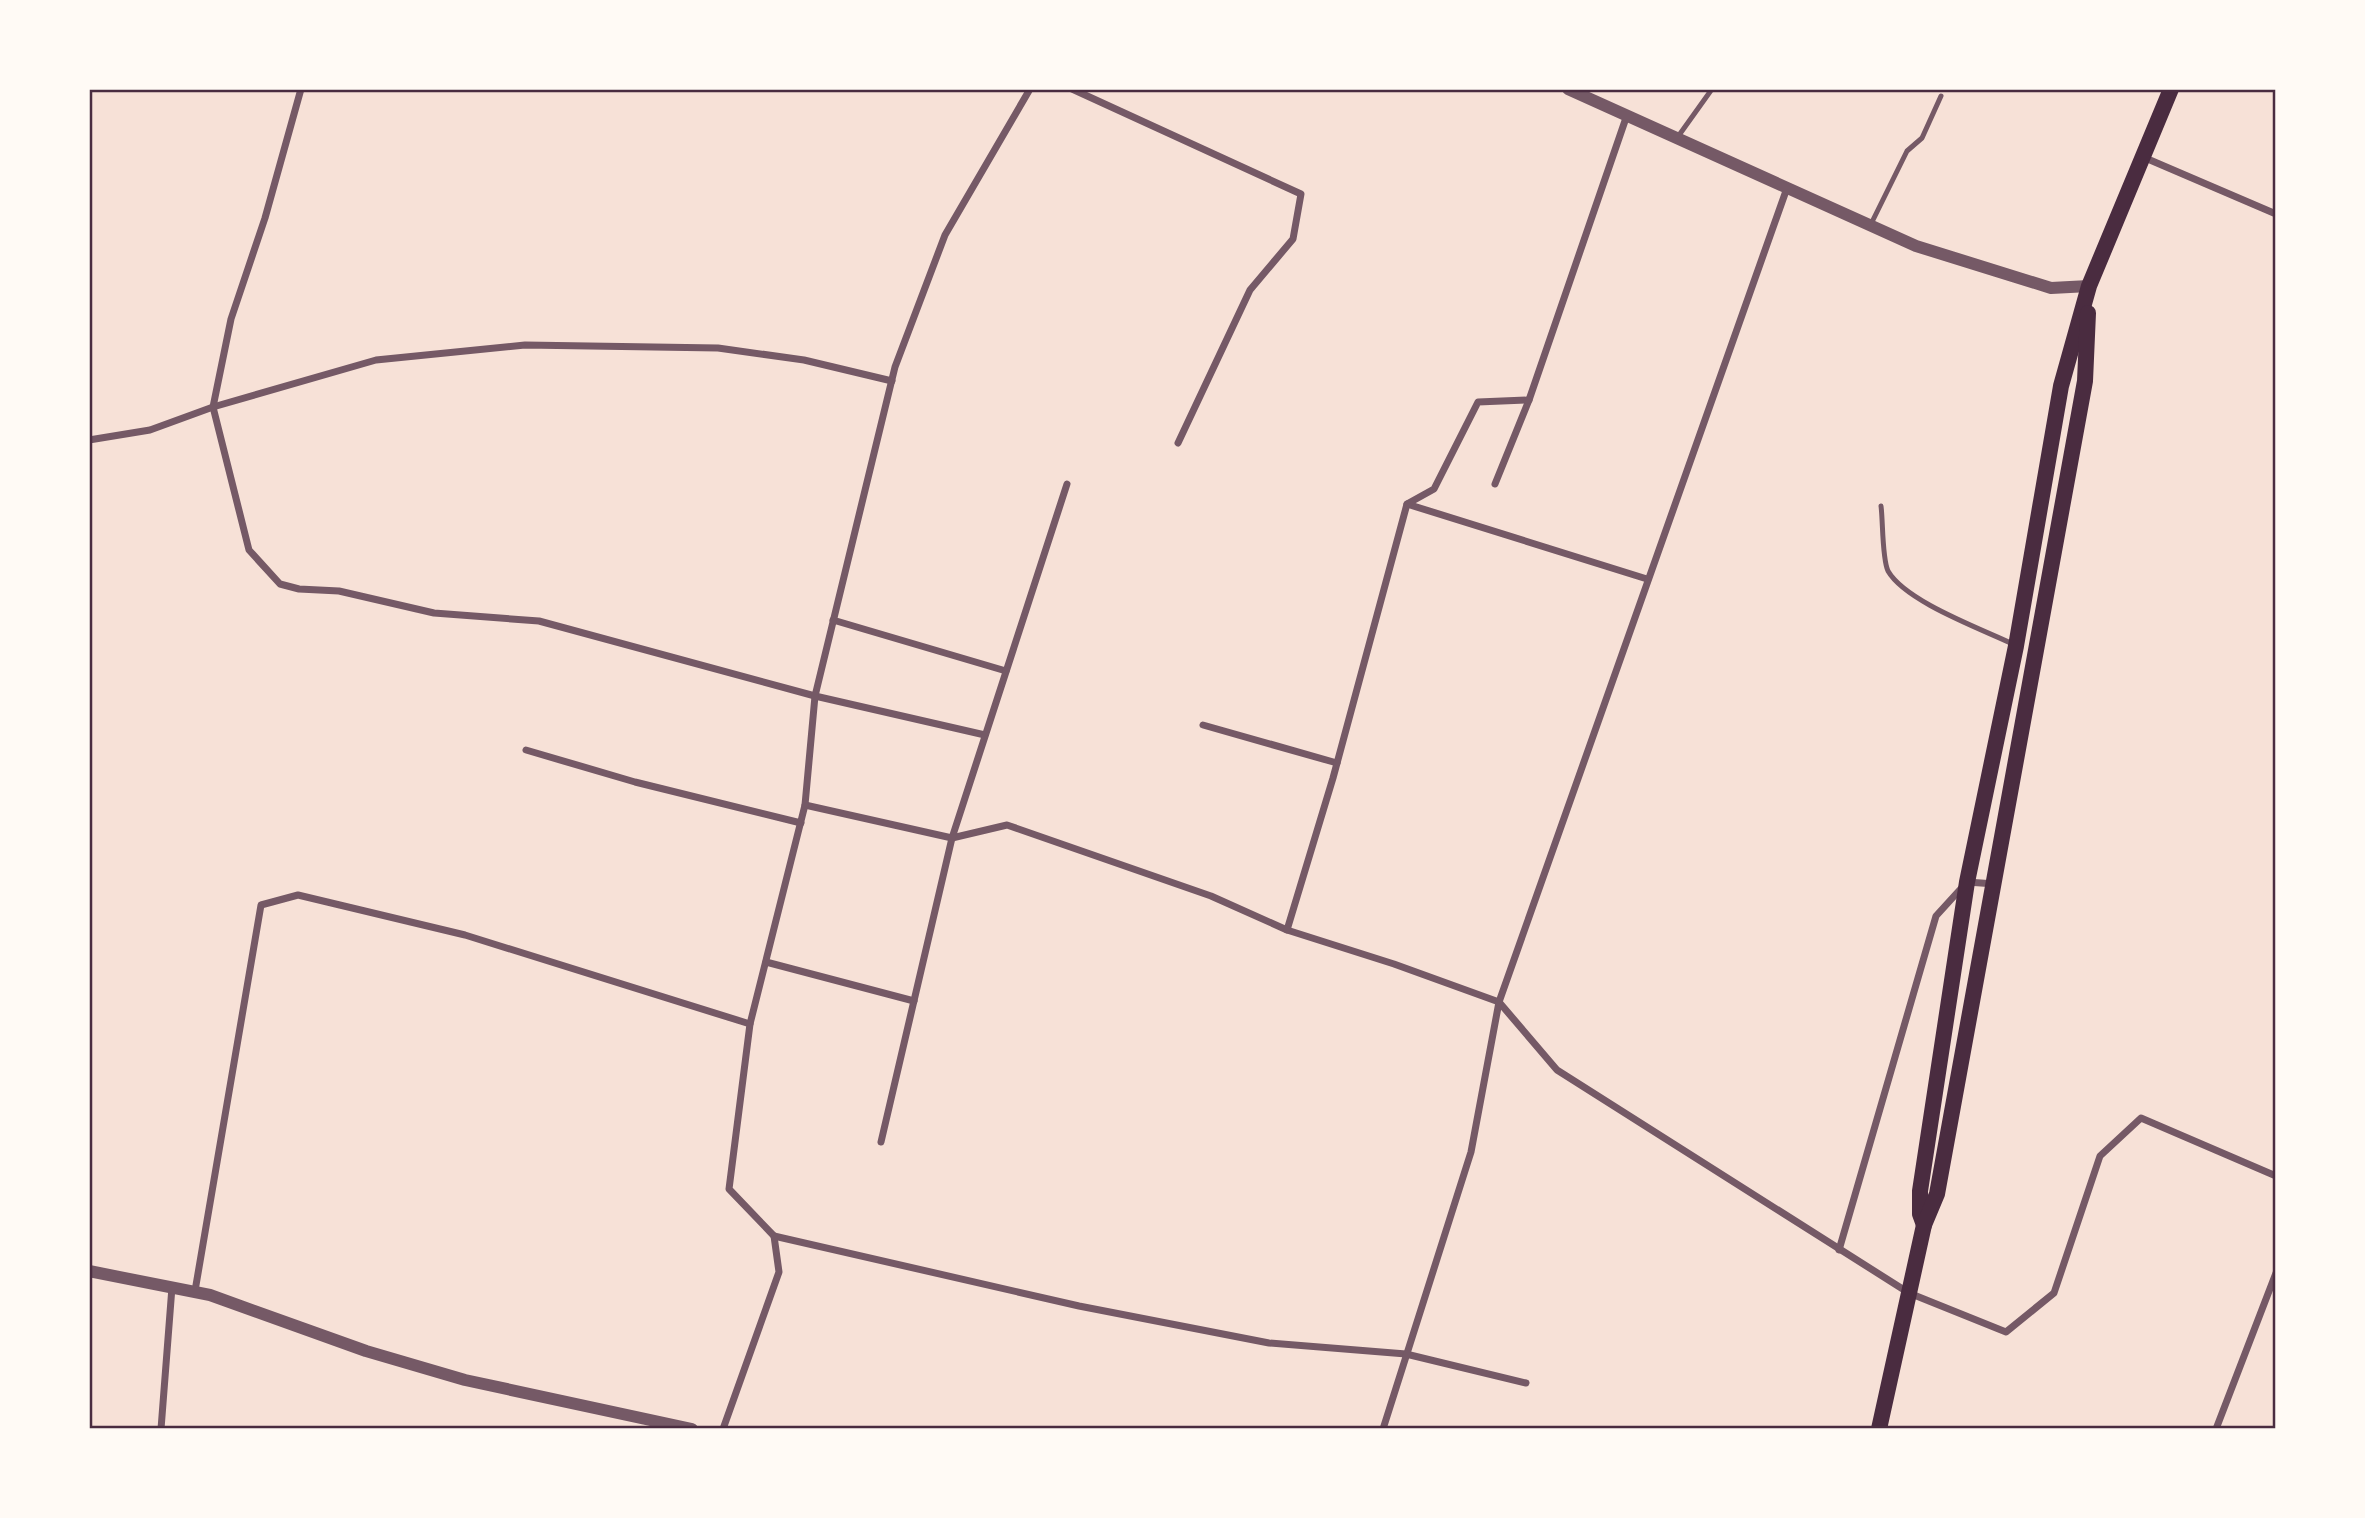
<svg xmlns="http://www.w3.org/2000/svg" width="2365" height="1518" font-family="'Noto Sans',sans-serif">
  <rect width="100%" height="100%" fill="#f7e1d7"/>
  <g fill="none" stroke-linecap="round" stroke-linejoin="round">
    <g stroke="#755966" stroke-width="5">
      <polyline points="1677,138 1712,89"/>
      <polyline points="1871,224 1907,151 1922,138 1941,96"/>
      <path d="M 1881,506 C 1883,520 1882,559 1888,571 C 1906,602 1982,629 2015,645"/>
    </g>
    <g stroke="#755966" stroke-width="7">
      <polyline points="301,89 265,218 231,319 213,407 249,550 280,584 299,589 339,591 434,613 539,621 815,696 985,735"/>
      <polyline points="1072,89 1301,194 1293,239 1250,290 1178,443"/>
      <polyline points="2143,157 2276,214"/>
      <polyline points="89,440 150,430 213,407 376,360 525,345 718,348 804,360 892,381"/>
      <polyline points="1495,484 1529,400 1627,115"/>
      <polyline points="1407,504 1647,579"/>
      <polyline points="833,620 1006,671"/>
      <polyline points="1203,725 1337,763"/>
      <polyline points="526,750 635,782 801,823"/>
      <polyline points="805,805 952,838 1007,825 1211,896 1287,930 1394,964 1499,1002 1557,1070 1909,1293 2006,1332 2054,1293 2100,1156 2141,1118 2276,1176"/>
      <polyline points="1287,930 1333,778 1407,504 1434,489 1478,402 1529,400"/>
      <polyline points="766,962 914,1001"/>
      <polyline points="881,1142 952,838 1067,484"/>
      <polyline points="774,1236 1079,1306 1269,1343 1406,1354 1526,1383"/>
      <polyline points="1839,1250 1936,916 1967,882 1995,884"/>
      <polyline points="195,1291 261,905 298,895 465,935 750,1024"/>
      <polyline points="161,1429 172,1287"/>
      <polyline points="723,1429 779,1272 774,1236 729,1189 750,1024 805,805 815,696 895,367 945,235 1030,89"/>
      <polyline points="1383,1429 1471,1152 1499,1002 1787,188"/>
      <polyline points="2216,1429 2276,1273"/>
    </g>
    <g stroke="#755966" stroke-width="12">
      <polyline points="1568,89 1916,246 2051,288 2089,286"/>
      <polyline points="89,1271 210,1295 366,1351 465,1380 692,1429"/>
    </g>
    <g stroke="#4a2c40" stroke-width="16">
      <polyline points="1924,1225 1920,1214 1920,1191 1967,882 2016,646 2061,386 2089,286 2171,89"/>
      <polyline points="1879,1429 1924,1225 1937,1194 2085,381 2088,313"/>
    </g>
  </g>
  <rect width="2365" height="1518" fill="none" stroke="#fffaf5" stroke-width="182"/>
  <rect x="91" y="91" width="2183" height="1336" fill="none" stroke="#4a2c40" stroke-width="2.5"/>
</svg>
